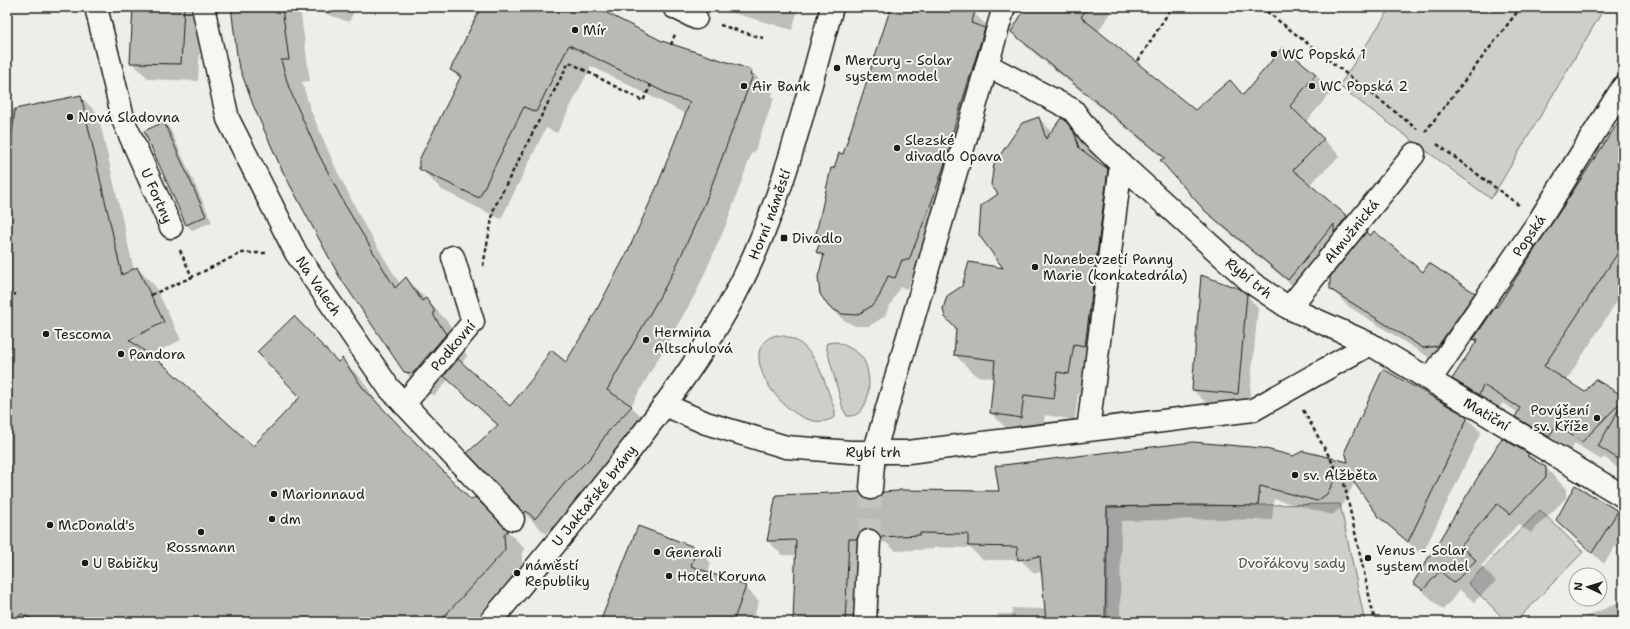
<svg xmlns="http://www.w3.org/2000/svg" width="1630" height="629" font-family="'Shantell Sans',sans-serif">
  <rect width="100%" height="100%" fill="#edede9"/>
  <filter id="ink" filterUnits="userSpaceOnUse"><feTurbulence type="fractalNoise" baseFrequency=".025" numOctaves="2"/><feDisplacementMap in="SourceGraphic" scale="8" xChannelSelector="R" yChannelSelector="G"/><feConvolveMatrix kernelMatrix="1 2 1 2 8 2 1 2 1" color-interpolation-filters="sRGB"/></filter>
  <g filter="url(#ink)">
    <g fill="#cececb" stroke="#757574">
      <polygon points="1391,7 1605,7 1491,199 1339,86"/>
      <path d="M 777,335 C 816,338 823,380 835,410 L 835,417 C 795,443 726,347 777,335 Z"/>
      <path d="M 837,342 C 846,346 854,349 861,356 C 874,371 872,419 847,416 L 843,409 L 826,346 L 827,343 Z"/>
      <polygon points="1340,504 1365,622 1107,622 1107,507"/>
      <polygon points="1540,510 1583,552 1515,622 1507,622 1468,583"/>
    </g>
    <g fill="#0003">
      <polygon points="134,7 202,7 198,81 149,79 131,62"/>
      <polygon points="231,7 300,7 310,81 302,82 311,111 337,171 366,228 400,284 406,278 447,321 455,332 455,338 467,356 462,363 511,408 566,363 596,313 630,249 659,184 686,114 591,66 557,133 546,128 501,219 442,190 420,168 461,80 451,70 480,11 473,7 593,7 662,42 751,71 773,93 772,96 774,98 754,153 752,152 726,225 696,293 631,406 653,428 557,540 548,531 546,534 524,513 498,426 449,379 435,395 427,394 405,372 340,276 283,170"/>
      <polygon points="307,7 356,7 349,22"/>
      <polygon points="713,7 799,7 792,30"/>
      <polygon points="892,7 958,7 974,13 986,25 985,29 996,40 921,272 914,272 907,289 900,287 884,317 869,326 855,326 842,319 830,306 824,259 817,252 822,239 817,233 834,170 843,156"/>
      <polygon points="1027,7 1114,7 1098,32 1195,111 1244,96 1283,49 1316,75 1332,91 1306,122 1340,156 1309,185 1363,233 1304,295 1222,227 1206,210 1165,160 1028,48 1012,32"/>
      <polygon points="80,96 98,114 134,270 137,268 155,286 181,340 149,356 253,448 342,360 360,377 380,406 471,501 475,498 525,549 522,553 522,568 473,622 7,622 7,111"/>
      <polygon points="1623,114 1623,292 1566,381 1585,394 1623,398 1623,472 1604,457 1601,460 1575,443 1568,455 1535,435 1517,417 1519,413 1502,403 1498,413 1472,397 1453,378 1477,342 1474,339 1497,309"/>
      <polygon points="1039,118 1052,132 1064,121 1086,142 1095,154 1098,162 1129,191 1090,395 1078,393 1075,420 1045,415 1042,438 1012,434 991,413 994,378 976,376 955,355 1005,269 999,195"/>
      <polygon points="164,123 170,129 212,222 192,230 186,224"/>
      <polygon points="1423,274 1474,293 1491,311 1456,362 1441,365 1348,306 1331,289"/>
      <polygon points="1202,277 1246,295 1258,307 1249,405 1205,402 1193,390"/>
      <polygon points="1467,418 1481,432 1422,555 1380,516 1355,482 1341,508 1332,515 1274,499 1272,520 1210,519 1121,521 1120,622 998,622 998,614 1012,614 1012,608 1046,609 1043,572 1034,573 1021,560 983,560 970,548 934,547 934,549 896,551 888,544 884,542 877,544 860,622 794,622 796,555 782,555 768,541 777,496 865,500 870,501 1000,492 1293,457 1349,463"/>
      <polygon points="1502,439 1529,455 1546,468 1566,489 1566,498 1531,533 1518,524 1481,566 1496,581 1474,602 1460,590 1443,610 1414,583"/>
      <polygon points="1617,512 1623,518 1623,534 1604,564 1569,532"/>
      <polygon points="638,527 697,549 711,563 708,573 745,587 759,601 752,622 602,622"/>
      <polygon points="1623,601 1623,622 1572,622 1604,609"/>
    </g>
    <g fill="#b9b9b6" stroke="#1c1c1c">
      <polygon points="133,7 184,7 181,64 130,63"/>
      <polygon points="231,7 282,7 289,60 281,60 289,88 316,149 345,205 395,288 406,277 422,301 426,298 434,310 434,316 446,334 413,373 404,372 339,276 282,170 253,105 238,63"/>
      <polygon points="481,7 595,7 662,41 752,70 750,75 753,75 705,203 674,271 607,390 632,406 607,433 591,457 564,484 535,519 526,511 524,513 467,453 498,425 444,376 458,359 510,406 532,379 551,350 566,362 595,313 629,249 658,184 690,102 665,94 666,93 569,45 536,112 524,107 479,198 419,169 419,160 461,76 450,70"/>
      <polygon points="891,7 959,7 975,12 971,23 985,28 950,141 952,142 950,148 932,201 909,260 902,260 895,278 888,276 879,297 873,305 857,315 842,314 829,307 820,294 818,277 824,255 816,252 823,236 816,234 831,168 834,168 839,153 843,154"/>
      <polygon points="1026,7 1088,7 1081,17 1195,110 1230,80 1243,95 1283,47 1316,74 1290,106 1324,139 1293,170 1347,216 1334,233 1334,224 1288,280 1205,211 1160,160 1165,158 1011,32"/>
      <polygon points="81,95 122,275 137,267 164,322 129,340 165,366 253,446 300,397 257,352 294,316 338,362 342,358 363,388 471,500 475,497 508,530 504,535 505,550 439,622 40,622 21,614 14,622 7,622 7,162 9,161 15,109"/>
      <polygon points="1623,115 1623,245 1544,366 1585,392 1595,379 1623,396 1623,400 1582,442 1556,425 1549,437 1515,417 1520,408 1483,385 1479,395 1452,379 1478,339 1473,340 1496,306 1497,307"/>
      <polygon points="1039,117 1046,139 1061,118 1065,120 1074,132 1079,148 1108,169 1085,346 1074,344 1069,374 1057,372 1054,399 1024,395 1021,418 990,413 995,360 954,355 956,329 945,317 943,309 947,296 962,286 969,262 1003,268 979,235 981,206 998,194 991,185 994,164 1022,123"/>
      <polygon points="164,122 206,216 186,225 144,131"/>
      <polygon points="1374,231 1423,272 1429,263 1475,293 1438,346 1423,348 1330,289 1330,277 1366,232 1370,236"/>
      <polygon points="1201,275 1240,289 1247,294 1238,394 1192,390"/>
      <polygon points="1383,369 1468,417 1408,542 1379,517 1342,466 1327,494 1317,501 1260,486 1258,506 1195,505 1107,507 1105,622 1046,622 1040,556 1018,560 1017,547 968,546 968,534 920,533 920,535 881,537 876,531 869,529 863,530 857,539 849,539 845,622 793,622 796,540 767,541 776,495 859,492 864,498 870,500 877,499 883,492 899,491 899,490 999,491 995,466 1193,442 1262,448 1293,456 1303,451 1348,462 1345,451"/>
      <polygon points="1623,402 1623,462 1598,446"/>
      <polygon points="1502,438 1529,454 1527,456 1546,467 1546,477 1510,514 1497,504 1461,546 1476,560 1454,583 1440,571 1423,590 1413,583"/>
      <polygon points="1575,485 1618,511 1592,553 1556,520"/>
      <polygon points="638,526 697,548 691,566 746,586 733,622 600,622"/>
    </g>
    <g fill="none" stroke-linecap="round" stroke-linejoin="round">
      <polyline stroke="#c3c3c0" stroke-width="22" stroke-dasharray="22 11" stroke-linecap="butt" points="869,541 871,488"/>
      <defs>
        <g id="street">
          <path id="s1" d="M 96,7 L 124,122 L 171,227"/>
          <path id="s2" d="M 203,7 L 228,119 L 296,253 L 389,388 L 513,519"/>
          <polyline points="674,7 696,18"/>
          <polyline points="987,65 1073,110 1093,137 1121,164"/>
          <path id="s3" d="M 1289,308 L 1414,154"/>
          <path id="s4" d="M 1370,344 L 1623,496"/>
          <path id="s5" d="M 1430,380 L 1539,221 L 1623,87"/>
          <path id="s6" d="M 404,404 L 473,322 L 453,257"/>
          <path id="s7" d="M 665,405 L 706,423 L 786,447 L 851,452 L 908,452 L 1253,410 L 1370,344 L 1289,308 L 1252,283 L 1121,164 L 1088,430"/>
          <polyline points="871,488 874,453 1004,7"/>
          <path id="s8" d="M 490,622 C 531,574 571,525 611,475 C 665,406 720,335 755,253 C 789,175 809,89 832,7"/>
          <polyline points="865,622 869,541"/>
        </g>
      </defs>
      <use href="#street" stroke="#1c1c1c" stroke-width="25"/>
      <g stroke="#1c1c1c" stroke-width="2.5" stroke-dasharray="4 3" stroke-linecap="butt">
        <polyline points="1261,7 1417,129"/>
        <polyline points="720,25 763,38"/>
        <polyline points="671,45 675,34"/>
        <polyline points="1138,61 1172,7"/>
        <polyline points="1425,132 1521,7"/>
        <polyline points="1437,144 1520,206"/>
        <polyline points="180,250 192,277 241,253 268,253"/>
        <polyline points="483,266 494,208 569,62 643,101 651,85"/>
        <polyline points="151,295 192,277"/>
        <polyline points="7,296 16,294"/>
        <polyline points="1303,410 1344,483 1375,622"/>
      </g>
      <use href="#street" stroke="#f6f6f2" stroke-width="22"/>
    </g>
  </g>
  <g fill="#1c1c1c" stroke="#f6f6f2" stroke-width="1.5">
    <circle cx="575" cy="30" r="4"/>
    <circle cx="1274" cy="54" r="4"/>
    <circle cx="837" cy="68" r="4"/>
    <circle cx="744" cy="86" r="4"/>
    <circle cx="1312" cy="86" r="4"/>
    <circle cx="70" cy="117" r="4"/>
    <circle cx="897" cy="148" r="4"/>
    <rect x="780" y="234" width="8" height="8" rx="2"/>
    <circle cx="1035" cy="267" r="4"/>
    <circle cx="46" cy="334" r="4"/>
    <circle cx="646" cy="340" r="4"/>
    <circle cx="121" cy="354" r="4"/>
    <circle cx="1597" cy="418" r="4"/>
    <circle cx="1295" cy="475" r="4"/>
    <circle cx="274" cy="494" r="4"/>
    <circle cx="272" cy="519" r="4"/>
    <circle cx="50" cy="525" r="4"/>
    <circle cx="201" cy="532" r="4"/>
    <circle cx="657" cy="552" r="4"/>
    <circle cx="1368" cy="558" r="4"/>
    <circle cx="85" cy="563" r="4"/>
    <circle cx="517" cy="573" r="4"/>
    <circle cx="669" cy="576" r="4"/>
  </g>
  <g text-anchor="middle" stroke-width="4" stroke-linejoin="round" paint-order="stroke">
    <g font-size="14" fill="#1c1c1c" stroke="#f6f6f2" text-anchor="start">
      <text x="583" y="35">Mír</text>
      <text x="1282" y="59">WC Popská 1</text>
      <text x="845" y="65">Mercury - Solar<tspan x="845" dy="16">system model</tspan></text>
      <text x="752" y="91">Air Bank</text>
      <text x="1320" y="91">WC Popská 2</text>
      <text x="78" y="122">Nová Sladovna</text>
      <text x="905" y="145">Slezské<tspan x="905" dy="16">divadlo Opava</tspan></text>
      <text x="792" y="243">Divadlo</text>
      <text x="1043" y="264">Nanebevzetí Panny<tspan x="1043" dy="16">Marie (konkatedrála)</tspan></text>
      <text x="654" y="337">Hermina<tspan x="654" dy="16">Altschulová</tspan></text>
      <text x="54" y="339">Tescoma</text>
      <text x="129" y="359">Pandora</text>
      <text x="1589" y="415" text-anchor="end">Povýšení<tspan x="1589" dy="16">sv. Kříže</tspan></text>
      <text x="1303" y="480">sv. Alžběta</text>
      <text x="282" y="499">Marionnaud</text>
      <text x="280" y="524">dm</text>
      <text x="58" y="530">McDonald's</text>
      <text x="201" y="552" text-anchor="middle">Rossmann</text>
      <text x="1376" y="555">Venus - Solar<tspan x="1376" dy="16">system model</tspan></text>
      <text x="665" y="557">Generali</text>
      <text x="93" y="568">U Babičky</text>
      <text x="525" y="570">náměstí<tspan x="525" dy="16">Republiky</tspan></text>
      <text x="677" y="581">Hotel Koruna</text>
    </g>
    <g font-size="14" fill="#1c1c1c" stroke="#f6f6f2">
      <text dy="5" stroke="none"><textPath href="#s1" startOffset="199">U Fortny</textPath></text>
      <text dy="5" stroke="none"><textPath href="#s8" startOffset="497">Horní náměstí</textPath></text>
      <text dy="5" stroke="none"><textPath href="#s3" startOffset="99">Almužnická</textPath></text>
      <text dy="5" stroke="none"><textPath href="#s5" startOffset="175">Popská</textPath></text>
      <text transform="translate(1249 278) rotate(39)" y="5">Rybí trh</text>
      <text dy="5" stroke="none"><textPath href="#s2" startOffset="305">Na Valech</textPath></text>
      <text dy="5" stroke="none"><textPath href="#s6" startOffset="76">Podkovní</textPath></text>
      <text dy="5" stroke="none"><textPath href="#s4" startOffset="136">Matiční</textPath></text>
      <text dy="5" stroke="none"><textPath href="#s7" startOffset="216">Rybí trh</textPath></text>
      <text dy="5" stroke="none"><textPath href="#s8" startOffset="164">U Jaktařské brány</textPath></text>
    </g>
    <g font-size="14" fill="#515151" stroke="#f6f6f2">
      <text x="1292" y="568">Dvořákovy sady</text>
    </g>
  </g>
  <rect width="1630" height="629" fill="none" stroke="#f6f6f2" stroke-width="24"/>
  <rect x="12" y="12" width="1606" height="605" fill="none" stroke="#1c1c1c" stroke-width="1.5" filter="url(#ink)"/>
  <g transform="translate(1588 587) rotate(274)"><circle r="19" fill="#f6f6f2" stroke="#9f9f9c"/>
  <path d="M0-3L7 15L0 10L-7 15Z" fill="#1c1c1c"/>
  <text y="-6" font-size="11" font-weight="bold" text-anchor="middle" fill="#1c1c1c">N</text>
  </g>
</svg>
